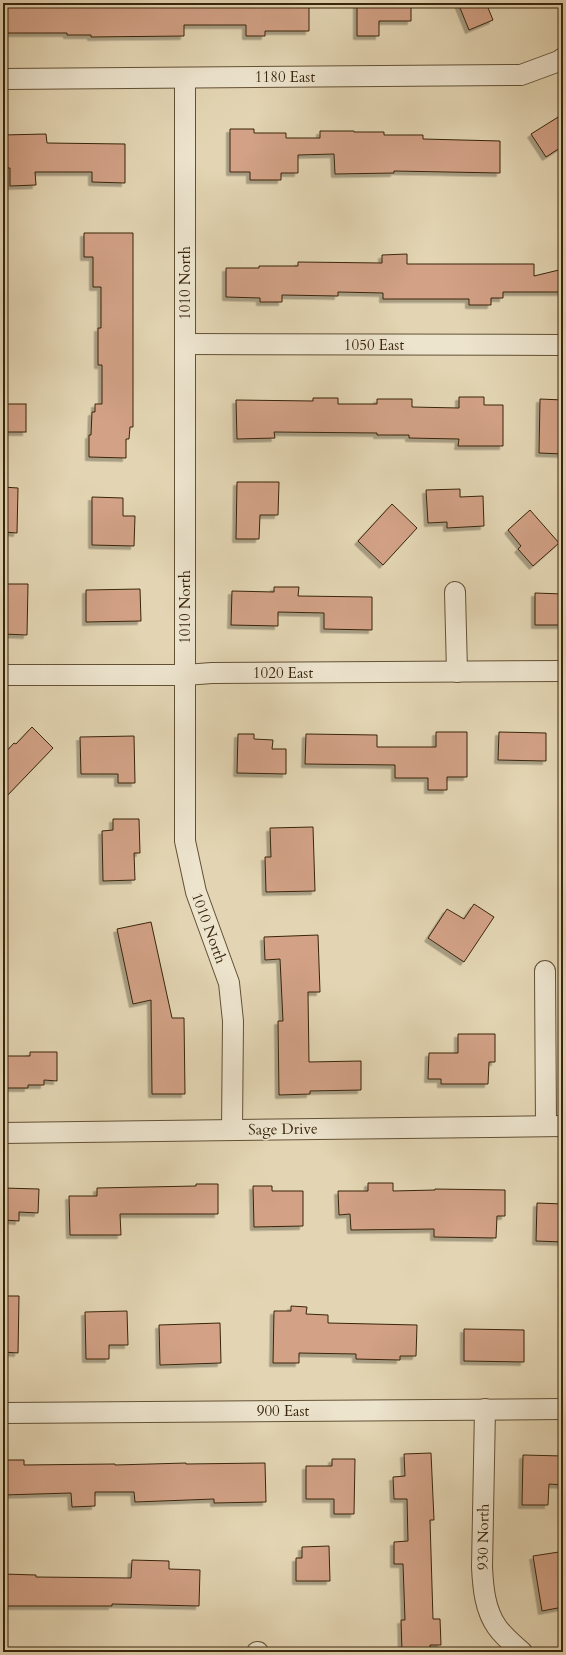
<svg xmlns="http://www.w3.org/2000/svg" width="566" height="1655" font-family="Cardo,serif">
  <defs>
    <filter id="shadow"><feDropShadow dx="-3.5" dy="3.5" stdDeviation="0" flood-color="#0004"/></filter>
  </defs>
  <rect width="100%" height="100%" fill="#e3d5b3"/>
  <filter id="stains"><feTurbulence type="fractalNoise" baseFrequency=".005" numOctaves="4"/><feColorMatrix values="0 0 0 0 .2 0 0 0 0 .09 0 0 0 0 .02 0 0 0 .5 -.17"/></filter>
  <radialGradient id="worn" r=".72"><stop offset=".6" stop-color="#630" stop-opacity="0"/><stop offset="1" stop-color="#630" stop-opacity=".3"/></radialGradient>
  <g fill="#d2a186" stroke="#38250b" filter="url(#shadow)">
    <polygon points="3,3 309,3 309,31 265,31 265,36 246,36 246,25 184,25 184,36 91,37 91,35 67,35 67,33 3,33"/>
    <polygon points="357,3 411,3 411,21 379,21 379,36 357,36"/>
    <polygon points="458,3 486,3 493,20 469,30"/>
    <polygon points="563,114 563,146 546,157 531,134"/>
    <polygon points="230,129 254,129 254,133 286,133 286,138 320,138 320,131 354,131 354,132 384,132 384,135 423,135 423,139 500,141 500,173 394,171 394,173 335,174 334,154 298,155 298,173 281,173 281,180 250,180 250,172 230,172"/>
    <polygon points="46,134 47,143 125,144 125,183 92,182 92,172 35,172 36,185 10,186 10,168 3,168 3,135"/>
    <polygon points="84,233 133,233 133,427 130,427 129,439 126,439 126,458 89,457 89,435 91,435 92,412 95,412 95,404 102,404 102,365 98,365 98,328 101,328 101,287 93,287 93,257 84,257"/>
    <polygon points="407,254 407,264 534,264 534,276 563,269 563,292 503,292 503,298 491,298 491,305 469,305 469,299 383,299 383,293 338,292 338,296 282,295 282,302 260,302 260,298 226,297 226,268 259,268 259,266 298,266 298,262 382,263 382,255"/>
    <polygon points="459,397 484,397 484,405 503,405 503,446 458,446 459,439 409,438 409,435 377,435 377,433 274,432 275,438 237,439 236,400 313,401 313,398 338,398 338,404 377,404 377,399 412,399 412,407 459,408"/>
    <polygon points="540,399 563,400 563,454 539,453"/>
    <rect x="3" y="404" width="23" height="28"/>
    <polygon points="237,482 279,482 278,515 260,515 259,539 236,539"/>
    <polygon points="3,487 18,488 17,533 3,532"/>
    <polygon points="460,489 460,497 483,496 484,526 447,528 447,522 428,523 426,490"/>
    <polygon points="92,497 123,498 123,516 135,516 134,546 92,545"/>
    <polygon points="392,504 417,528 383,565 358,541"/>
    <polygon points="530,510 559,543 533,566 518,549 521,546 508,530"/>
    <polygon points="3,584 28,584 27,635 3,634"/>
    <polygon points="274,587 299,587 298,596 372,597 372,630 324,629 324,613 278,612 278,626 231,625 232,591 274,592"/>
    <polygon points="140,589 141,621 86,622 86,590"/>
    <polygon points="535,593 563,594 563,625 535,625"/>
    <polygon points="32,727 53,748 3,800 3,755 14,743 16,744"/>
    <polygon points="436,732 467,732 467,777 447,777 447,790 428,790 428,778 395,778 395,765 305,764 306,734 377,735 377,747 436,747"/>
    <polygon points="499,732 546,733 546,761 498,760"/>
    <polygon points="238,734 254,734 254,739 273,740 272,749 286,749 286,774 237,773"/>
    <polygon points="134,736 135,783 118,783 118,774 81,774 80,737"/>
    <polygon points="113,819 139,819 140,853 134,853 135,880 103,881 102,831 113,830"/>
    <polygon points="313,827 315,891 266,892 265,857 271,857 270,828"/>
    <polygon points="474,904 494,917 464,962 428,938 447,909 464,919"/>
    <polygon points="151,922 172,1018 184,1018 185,1094 152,1094 151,1000 133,1004 117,929"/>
    <polygon points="318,935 320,992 308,992 309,1062 361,1061 361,1090 310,1091 310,1094 279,1095 278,1021 283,1021 280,959 265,960 264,937"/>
    <polygon points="458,1034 495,1034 495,1062 489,1062 488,1084 441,1084 441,1079 428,1079 429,1053 458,1053"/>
    <polygon points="30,1052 57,1052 57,1081 44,1080 44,1085 28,1085 28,1088 3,1088 3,1056 30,1056"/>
    <polygon points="368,1183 393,1183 393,1191 435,1190 435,1189 505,1190 505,1216 497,1216 496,1238 434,1237 434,1229 351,1230 350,1214 339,1215 338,1191 368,1191"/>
    <polygon points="196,1184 218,1184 218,1214 120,1214 121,1235 70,1235 69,1196 97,1196 97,1188 196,1186"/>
    <polygon points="253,1186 272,1186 272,1191 303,1191 303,1226 254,1227"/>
    <polygon points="3,1188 39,1189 38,1213 19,1212 19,1221 3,1220"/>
    <polygon points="537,1203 563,1204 563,1242 536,1241"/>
    <polygon points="3,1296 19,1296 18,1353 3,1352"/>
    <polygon points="291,1306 307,1307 306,1314 328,1315 328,1323 417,1325 416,1356 400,1356 400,1360 356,1359 356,1354 299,1353 299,1363 273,1363 274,1311 291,1311"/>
    <polygon points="127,1311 128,1345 109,1345 109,1359 86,1359 85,1312"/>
    <polygon points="220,1323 221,1363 160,1365 159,1325"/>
    <polygon points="464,1329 524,1330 524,1362 464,1361"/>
    <polygon points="431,1453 434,1520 430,1520 433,1619 440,1619 441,1645 430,1645 430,1652 402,1652 401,1620 405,1620 403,1564 394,1564 394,1542 408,1541 407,1499 394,1499 393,1477 405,1476 404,1454"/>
    <polygon points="523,1455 563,1456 563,1485 549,1484 548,1505 522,1505"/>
    <polygon points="332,1459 355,1459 354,1514 334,1514 334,1499 306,1499 306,1466 332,1466"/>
    <polygon points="3,1460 24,1460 24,1465 115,1464 115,1465 186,1463 186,1464 265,1463 266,1502 214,1503 214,1499 135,1502 134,1492 95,1492 95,1506 72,1507 71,1493 3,1495"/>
    <polygon points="329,1546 330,1581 296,1581 296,1558 302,1558 302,1547"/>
    <polygon points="559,1552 563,1574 563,1607 542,1611 533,1556"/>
    <polygon points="132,1560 169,1561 169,1569 200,1570 199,1606 112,1604 112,1606 3,1606 3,1574 36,1575 36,1577 131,1578"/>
  </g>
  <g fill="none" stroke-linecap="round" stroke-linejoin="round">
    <defs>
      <g id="minor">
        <polyline points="185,78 185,841 196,892 229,983 233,1021 232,1130"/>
        <polyline points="3,79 521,75 559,61 563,58"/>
        <polyline points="185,344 563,345"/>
        <polyline points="455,592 457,672"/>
        <polyline points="3,675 185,675 212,673 563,671"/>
        <polyline points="545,971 546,1126"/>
        <polyline points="3,1133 563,1126"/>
        <path d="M 485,1409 L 482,1567 C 483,1588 485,1610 497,1627 C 504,1637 514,1645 522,1652"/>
        <polyline points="3,1413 563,1409"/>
        <polyline points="257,1652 258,1652"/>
      </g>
    </defs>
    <use href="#minor" stroke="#635135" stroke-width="22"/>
    <use href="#minor" stroke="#ede4ce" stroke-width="20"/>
  </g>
  <g text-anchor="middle" stroke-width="3" stroke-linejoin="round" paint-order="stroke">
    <g font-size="15" fill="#38250b" stroke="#ede4ce">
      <text x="285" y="82">1180 East</text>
      <text transform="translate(185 283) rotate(-90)" y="5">1010 North</text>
      <text x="374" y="350">1050 East</text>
      <text transform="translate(185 607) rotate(-90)" y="5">1010 North</text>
      <text x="283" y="678">1020 East</text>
      <text transform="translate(209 928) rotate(70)" y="5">1010 North</text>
      <text transform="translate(283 1129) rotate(-1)" y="5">Sage Drive</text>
      <text x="283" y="1416">900 East</text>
      <text transform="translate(483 1537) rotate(-89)" y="5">930 North</text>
    </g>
  </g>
  <rect width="566" height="1655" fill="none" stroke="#e3d5b3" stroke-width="16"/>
  <rect x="4" y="4" width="558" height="1647" fill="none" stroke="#38250b" stroke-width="2"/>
  <rect x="8" y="8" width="550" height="1639" fill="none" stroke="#38250b"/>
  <rect width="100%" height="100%" filter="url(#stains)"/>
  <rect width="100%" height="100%" fill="url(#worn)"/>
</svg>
